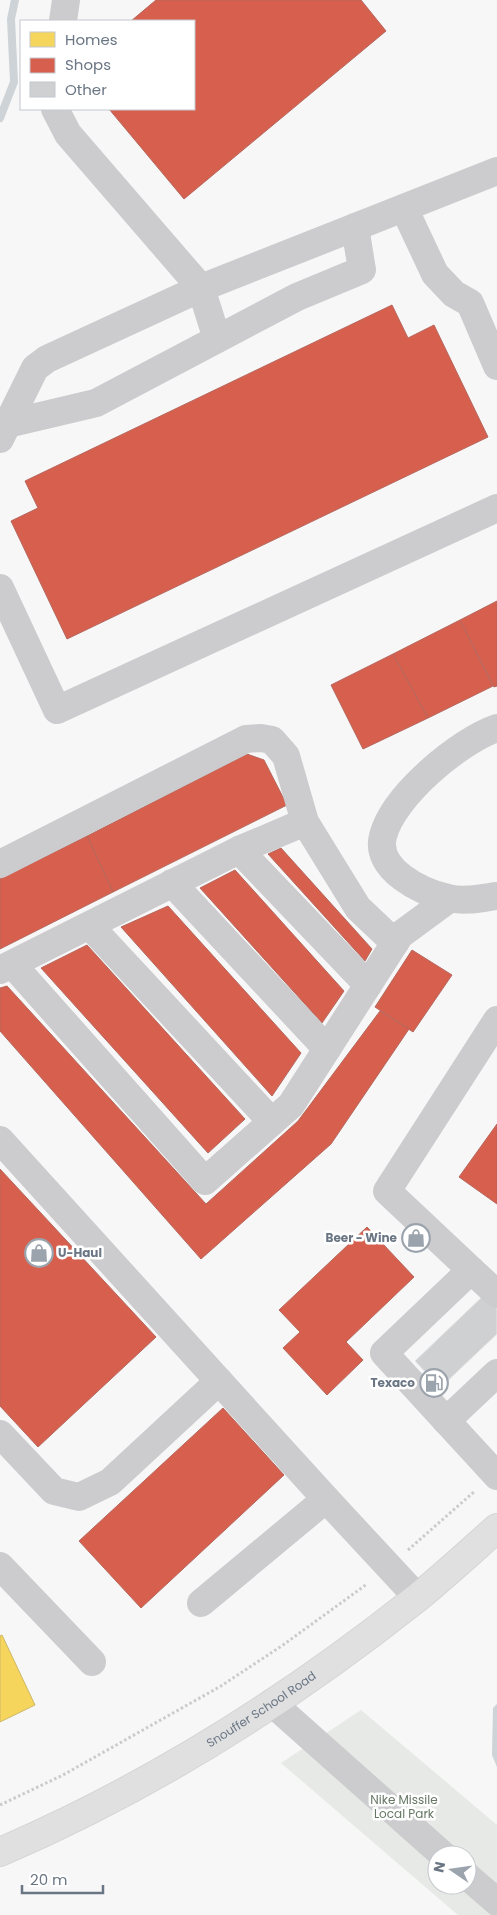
<svg xmlns="http://www.w3.org/2000/svg" width="497" height="1915" font-family="Poppins,sans-serif">
  <rect width="100%" height="100%" fill="#f7f7f7"/>
  <path fill="#e6e9e5" fill-rule="evenodd" d="M 361,1710 L 497,1825 L 497,1915 L 458,1915 L 281,1763 ZM 437,1855 L 467,1855 L 467,1885 L 437,1885 Z"/>
  <polygon fill="#cdd3d7" points="497,1704 497,1767 492,1755 493,1708"/>
  <polygon fill="#f6d55c" stroke="#ccb868" points="2,1635 35,1705 0,1722 0,1636"/>
  <g fill="#d6604d" stroke="#b6675e">
    <polygon points="156,0 361,0 386,31 184,199 109,109 194,109 194,21 131,21"/>
    <polygon points="392,305 408,338 434,325 488,437 67,639 11,521 38,508 25,481"/>
    <polygon points="497,601 497,686 494,687 460,620"/>
    <polygon points="460,620 493,686 428,718 393,654"/>
    <polygon points="393,654 428,718 363,749 331,685"/>
    <polygon points="247,754 264,760 287,805 113,892 87,836"/>
    <polygon points="87,836 113,892 0,949 0,879"/>
    <polygon points="281,848 372,949 365,961 268,854"/>
    <polygon points="235,870 344,991 322,1023 200,888"/>
    <polygon points="168,906 301,1053 272,1096 121,927"/>
    <polygon points="87,945 245,1119 208,1153 41,968"/>
    <polygon points="412,950 452,975 413,1032 375,1007"/>
    <polygon points="7,986 206,1204 298,1121 380,1011 409,1029 331,1144 201,1259 0,1031 0,988"/>
    <polygon points="497,1124 497,1204 459,1177"/>
    <polygon points="0,1169 156,1337 38,1447 0,1406"/>
    <polygon points="367,1227 414,1277 346,1342 363,1360 327,1395 283,1348 300,1332 279,1310"/>
    <polygon points="223,1408 284,1475 141,1608 79,1541"/>
  </g>
  <g fill="none" stroke-linecap="round" stroke-linejoin="round">
    <polyline stroke="#cdd3d7" stroke-width="8" points="0,118 14,82 11,19 15,0"/>
  </g>
  <polygon fill="#cfd0d1" stroke="#e6e6e6" points="484,1295 497,1309 497,1334 440,1388 415,1361"/>
  <g fill="none" stroke-linecap="round" stroke-linejoin="round">
    <defs>
      <g id="major">
        <path id="s1" d="M 0,1852 C 149,1788 290,1699 417,1598 C 444,1576 470,1552 497,1528"/>
      </g>
    </defs>
    <use href="#major" stroke="#d4d5d6" stroke-width="30"/>
    <g stroke="#cacbcc" stroke-width="3" stroke-dasharray="2.5 2.5" stroke-linecap="butt">
      <polyline points="408,1550 475,1491"/>
      <polyline points="0,1805 63,1775 221,1686 283,1645 367,1584"/>
    </g>
    <g stroke="#ccccce" stroke-width="28">
      <polyline points="63,21 66,0"/>
      <polyline points="55,109 68,134 201,288 217,339"/>
      <polyline points="404,208 435,274 454,294 470,303 497,366"/>
      <polyline points="7,424 96,403 297,297 362,270 355,227"/>
      <polyline points="0,439 35,368 47,359 201,288 497,171"/>
      <polyline points="0,588 57,710 497,508"/>
      <path d="M 497,728 C 459,741 393,796 383,836 C 374,869 421,892 448,898 C 464,902 481,898 497,896"/>
      <polyline points="239,850 368,985"/>
      <polyline points="0,864 246,739 261,738 272,740 286,756 305,822 358,908 395,943"/>
      <polyline points="172,883 327,1049"/>
      <polyline points="90,926 272,1122"/>
      <polyline points="13,965 205,1181 291,1105 400,935 449,899"/>
      <polyline points="0,970 239,850 305,822"/>
      <polyline points="497,1020 387,1191 471,1270 384,1353 497,1476"/>
      <polyline points="0,1140 326,1499 417,1597"/>
      <polyline points="471,1270 497,1294"/>
      <polyline points="446,1421 497,1373"/>
      <polyline points="0,1434 54,1491 79,1497 110,1482 219,1381"/>
      <polyline points="0,1566 92,1662"/>
      <polyline points="201,1603 326,1499"/>
      <polyline points="272,1703 443,1855"/>
      <polyline points="467,1876 497,1902"/>
    </g>
    <use href="#major" stroke="#e0e0e1" stroke-width="28"/>
  </g>
  <defs>
    <symbol id="shop-ring" viewBox="-11 -11 22 22"><circle r="9.5" fill="#fff" stroke="#9ba3ac" stroke-width="1.5"/><path d="M-5-2.5h2.3a2.7 3.5 0 0 1 5.4 0H5L5.5 6h-11ZM-1.5-2.5h3a1.5 2.3 0 0 0-3 0Z" fill="#9ba3ac"/></symbol>
    <symbol id="fuel-ring" viewBox="-11 -11 22 22"><circle r="9.5" fill="#fff" stroke="#9ba3ac" stroke-width="1.5"/><path d="M-5.5-6h7V0h2V4h1.3V-2.5L3-4.5l.8-.8L6-3V5H2.5V1h-1V6h-7ZM-4.2-4.7v3.2H.2V-4.7Z" fill="#9ba3ac"/></symbol>
  </defs>
  <g fill-rule="evenodd">
    <use href="#shop-ring" x="400" y="1222" width="32" height="32"/>
    <use href="#shop-ring" x="23" y="1237" width="32" height="32"/>
    <use href="#fuel-ring" x="418" y="1367" width="32" height="32"/>
  </g>
  <g text-anchor="middle" stroke-width="5" stroke-linejoin="round" paint-order="stroke">
    <g font-size="12" font-weight="bold" fill="#6a7684" stroke="#fff" text-anchor="end">
      <text x="397" y="1242">Beer - Wine</text>
      <text x="58" y="1257" text-anchor="start">U-Haul</text>
      <text x="415" y="1387">Texaco</text>
    </g>
    <g font-size="12" fill="#6a7684" stroke="#fff">
      <text dy="4" stroke="none"><textPath href="#s1" startOffset="298">Snouffer School Road</textPath></text>
    </g>
    <g font-size="12" fill="#667764" stroke="#fff">
      <text x="404" y="1804">Nike Missile<tspan x="404" dy="14">Local Park</tspan></text>
    </g>
  </g>
  <rect x="20" y="20" width="175" height="90" fill="#ffffff" stroke="#c3c8ce"/>
  <rect x="30" y="32" width="25" height="15" fill="#f6d55c" stroke="#c3c8ce"/>
  <text x="65" y="45" font-size="15" fill="#6a7684">Homes</text>
  <rect x="30" y="58" width="25" height="15" fill="#d6604d" stroke="#c3c8ce"/>
  <text x="65" y="70" font-size="15" fill="#6a7684">Shops</text>
  <rect x="30" y="82" width="25" height="15" fill="#cfd0d1" stroke="#c3c8ce"/>
  <text x="65" y="95" font-size="15" fill="#6a7684">Other</text>
  <g transform="translate(452 1870) rotate(283)"><circle r="24" fill="#ffffff" stroke="#c3c8ce"/>
  <path d="M0-4L9 19L0 12L-9 19Z" fill="#9ba3ac"/>
  <text y="-8" font-size="14" font-weight="bold" text-anchor="middle" fill="#6a7684">N</text>
  </g>
  <path d="M22 1885v8h81v-8" fill="none" stroke="#6a7684" stroke-width="2.5"/>
  <text x="30" y="1885" font-size="15" fill="#6a7684" stroke="#ffffff" stroke-width="4" paint-order="stroke">20 m</text>
</svg>
